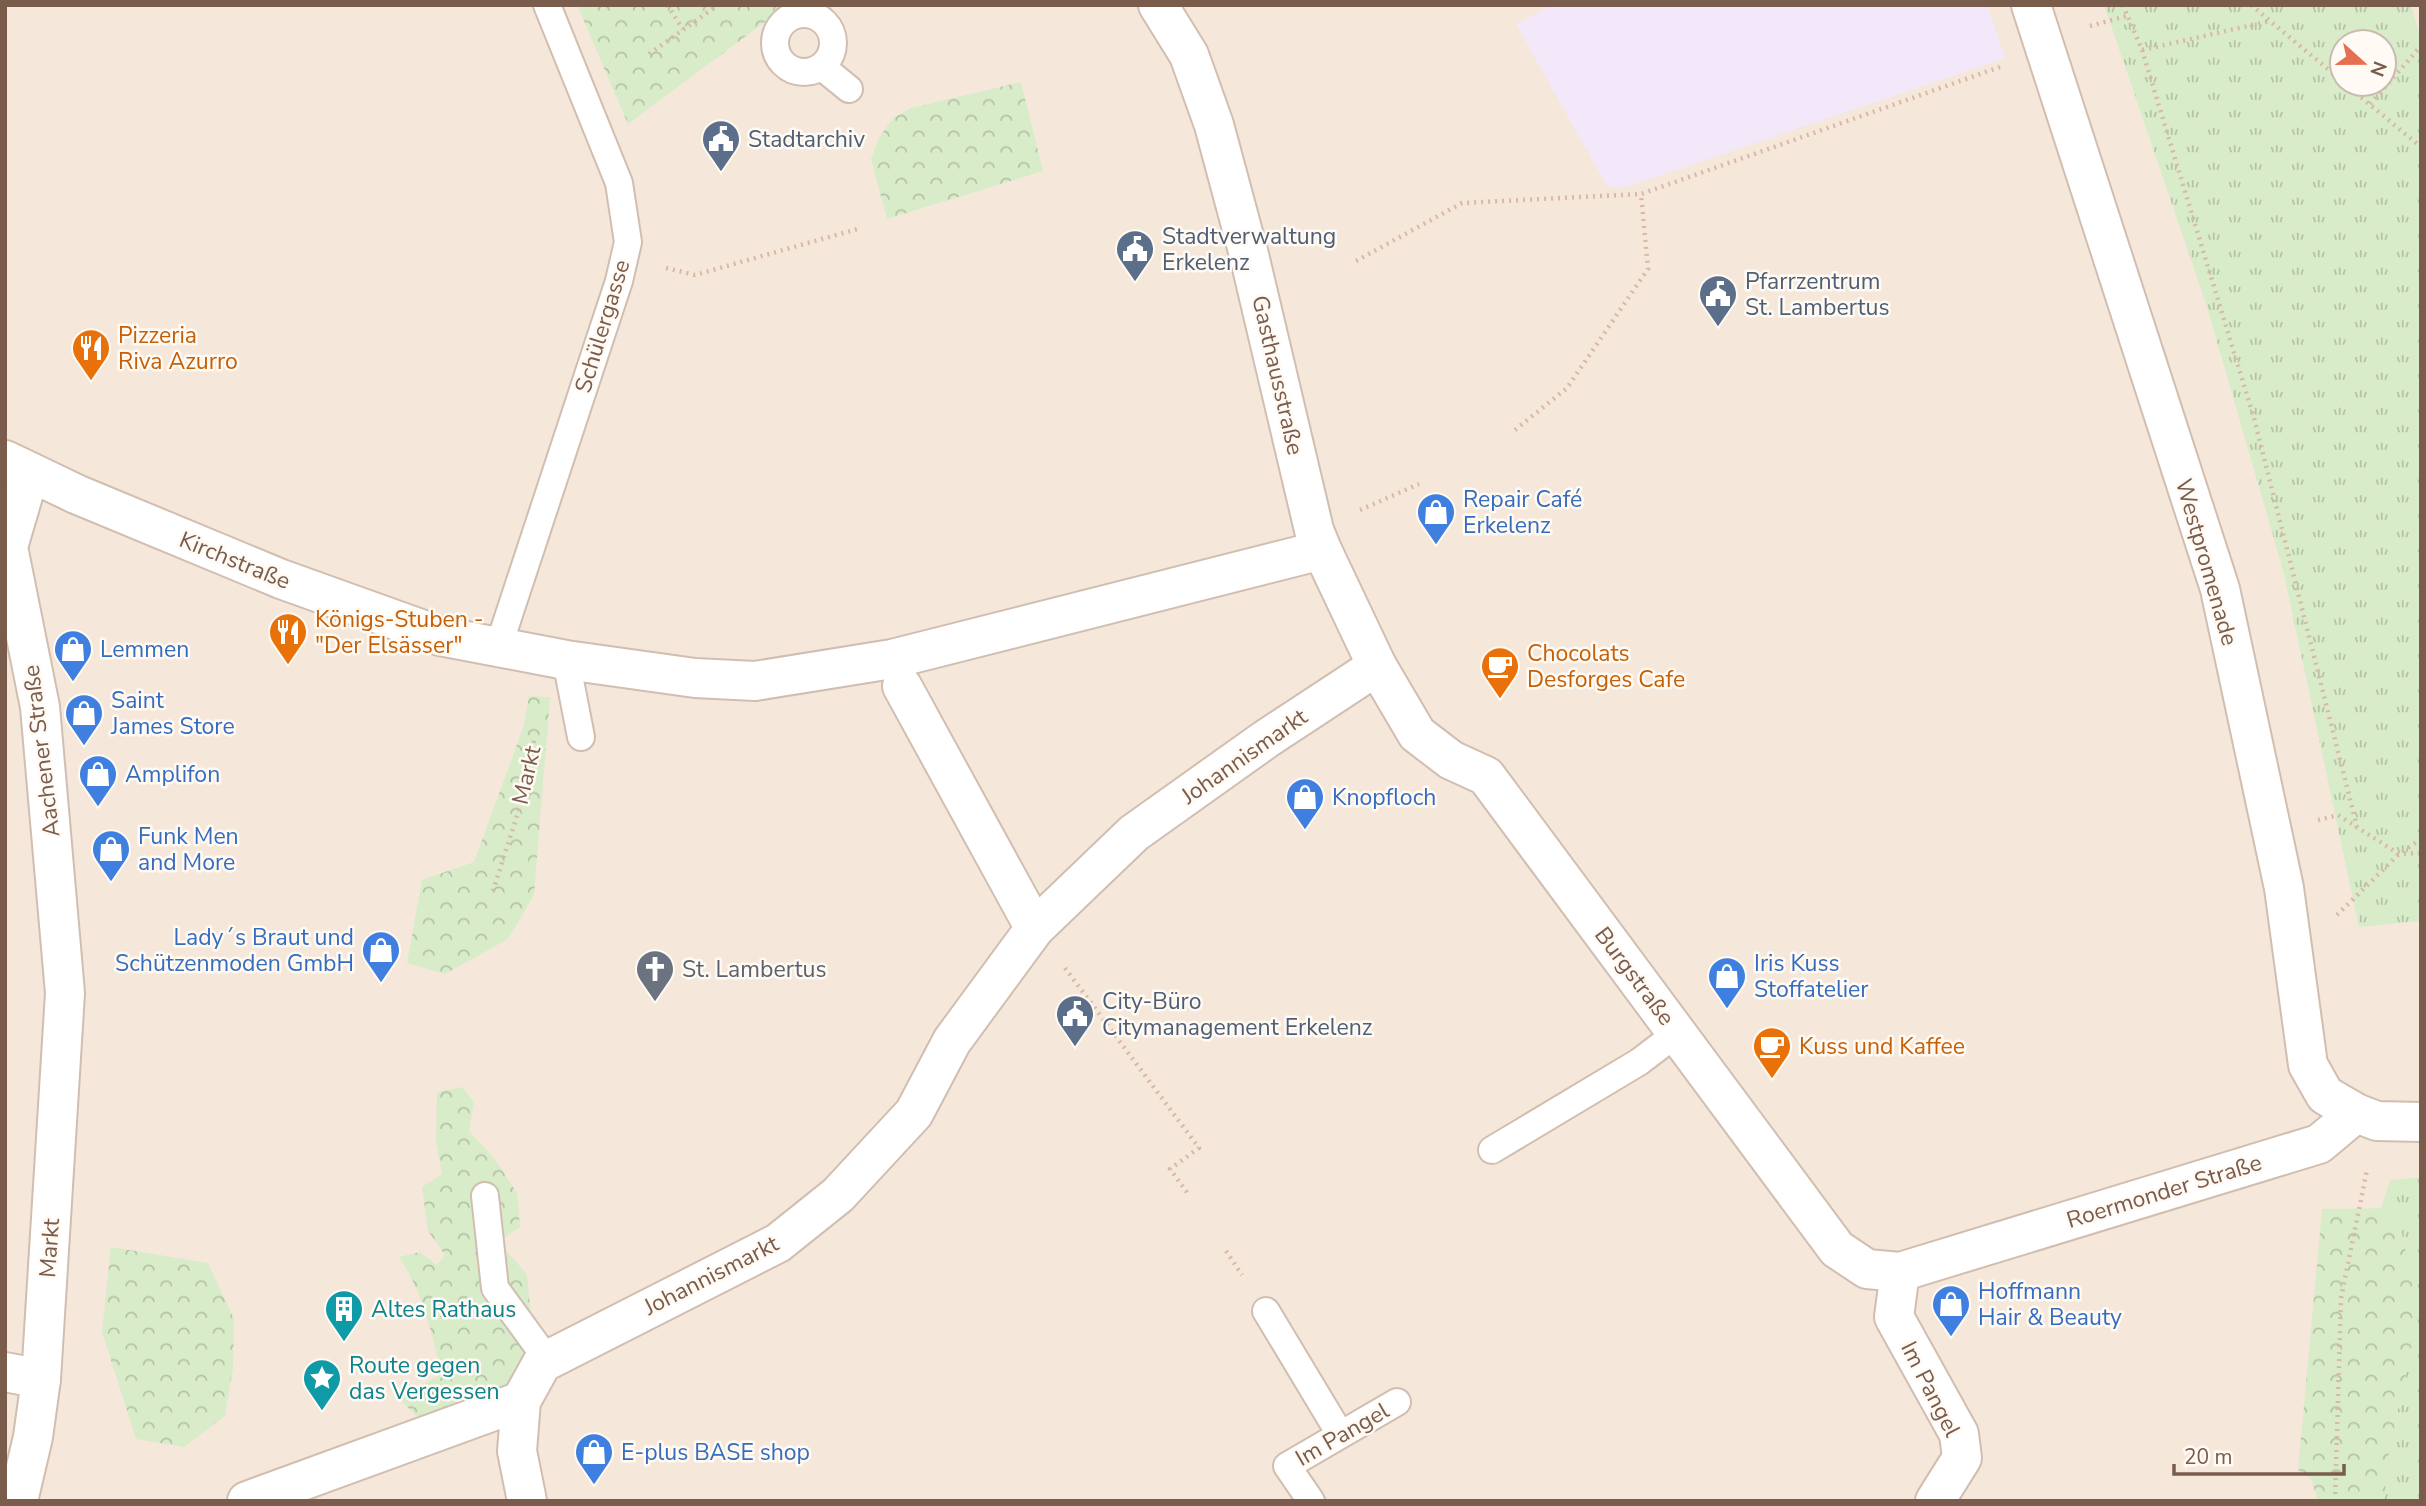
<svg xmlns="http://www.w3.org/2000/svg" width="2426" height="1506" font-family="'Nunito Sans',sans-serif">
  <defs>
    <pattern id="grass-tufts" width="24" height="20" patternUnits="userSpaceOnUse" patternTransform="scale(1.75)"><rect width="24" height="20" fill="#d8ecc9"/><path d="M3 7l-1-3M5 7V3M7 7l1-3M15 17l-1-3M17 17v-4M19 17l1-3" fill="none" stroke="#b4c2a5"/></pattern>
    <pattern id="forest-crowns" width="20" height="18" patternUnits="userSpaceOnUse" patternTransform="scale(1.75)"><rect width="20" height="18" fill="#d8ecc9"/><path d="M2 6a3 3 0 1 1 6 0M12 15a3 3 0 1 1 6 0" fill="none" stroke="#b4c2a5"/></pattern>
  </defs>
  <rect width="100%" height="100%" fill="#fdf6ec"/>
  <path fill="#f5e8da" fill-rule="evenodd" d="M 5,5 L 2421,5 L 2421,1501 L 5,1501 ZM 2342,42 L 2384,42 L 2384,84 L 2342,84 Z"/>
  <polygon fill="#f3e8fa" points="1553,5 1987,5 2005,58 1629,186 1608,188 1516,24"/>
  <g fill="url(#grass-tufts)" fill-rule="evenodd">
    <path d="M 2104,5 L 2411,5 L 2421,39 L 2421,921 L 2359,927 L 2283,570 L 2206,304 ZM 2342,42 L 2384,42 L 2384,84 L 2342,84 Z"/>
    <polygon points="2421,1177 2421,1501 2384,1501 2389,1452 2381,1208 2390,1180"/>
  </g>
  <g fill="url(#forest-crowns)">
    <polygon points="577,5 788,5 628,124"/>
    <polygon points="1021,82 1043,171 887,219 871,159 879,138 893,118 911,108"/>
    <polygon points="529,696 550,697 534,895 508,939 445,974 407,963 422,880 474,862 523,728"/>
    <path d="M 462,1087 L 474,1102 L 469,1131 L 494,1158 L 517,1193 L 520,1227 L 498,1242 L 527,1274 L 533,1339 L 524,1389 L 429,1428 L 399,1399 L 441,1374 C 432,1332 423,1293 399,1257 L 420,1252 L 437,1265 L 445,1255 L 428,1231 L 422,1187 L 442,1174 L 436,1143 L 437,1092 Z"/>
    <polygon points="2397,1208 2418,1315 2389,1452 2384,1501 2318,1501 2311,1479 2298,1470 2322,1209"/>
    <polygon points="111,1247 208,1263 234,1319 233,1368 225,1416 184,1447 136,1439 102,1332"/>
  </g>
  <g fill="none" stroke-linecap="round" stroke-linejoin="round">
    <defs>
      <g id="service">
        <circle cx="804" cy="43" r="29"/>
        <polyline points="822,67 849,89"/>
        <polyline points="498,648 619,281 628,242 619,183 547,5"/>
        <polyline points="566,660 581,737"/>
        <polyline points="1492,1150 1639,1062 1677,1033"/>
        <polyline points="485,1196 495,1288 541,1351 551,1357"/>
        <polyline points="1266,1311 1340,1434"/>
        <polyline points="1311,1501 1287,1466 1397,1402"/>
      </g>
      <g id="pedestrian">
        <polyline points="902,686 1028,916"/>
        <polyline points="5,1372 41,1379"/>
        <polyline points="18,1501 33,1437 41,1379 65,993 40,707 8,547 30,472"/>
        <polyline points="247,1501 521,1401"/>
      </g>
      <g id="minor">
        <polyline points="1158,5 1189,55 1214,125 1249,255 1314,530 1322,550 1377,666 1417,734 1451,760 1486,776 1837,1249 1867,1269 1900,1272 2319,1144 2356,1113"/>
        <polyline points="2031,5 2220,589 2284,888 2308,1065 2325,1095 2356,1113 2377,1121 2421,1122"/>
        <polyline points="5,460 76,494 281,579 440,636 566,660 695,678 755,681 892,659 1322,550"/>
        <polyline points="1900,1272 1894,1317 1959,1434 1962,1458 1935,1501"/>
        <polyline points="527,1501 517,1451 521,1401 542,1363 778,1243 838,1195 914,1113 952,1041 1035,928 1134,833 1266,739 1377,666"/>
      </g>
    </defs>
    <use href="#service" stroke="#d1beb0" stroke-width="30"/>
    <use href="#pedestrian" stroke="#d1beb0" stroke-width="42"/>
    <use href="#minor" stroke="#d1beb0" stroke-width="42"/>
    <g stroke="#d9b8a5" stroke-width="4.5" stroke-dasharray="2 5" stroke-linecap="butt">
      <polyline points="667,5 683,29"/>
      <polyline points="780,5 787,19"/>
      <polyline points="2123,5 2142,50 2270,21"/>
      <polyline points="2251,5 2342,81"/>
      <polyline points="2090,26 2127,16"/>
      <polyline points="2142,50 2254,418 2357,827"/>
      <polyline points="649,54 718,5"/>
      <polyline points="2345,84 2421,147"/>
      <polyline points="2370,104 2421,46"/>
      <polyline points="1356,261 1462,203 1641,194"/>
      <polyline points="666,268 695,275 861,228"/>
      <polyline points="1515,430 1567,388 1648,269 1641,194 2000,67"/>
      <polyline points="1360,510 1419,484"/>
      <polyline points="2318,820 2338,815 2399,854 2421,853"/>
      <polyline points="493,891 521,803 535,737"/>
      <polyline points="2337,915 2399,854 2421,839"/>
      <polyline points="1065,968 1199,1148 1170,1169 1189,1195"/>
      <polyline points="1226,1251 1242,1275"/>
      <polyline points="2335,1501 2341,1298 2367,1170"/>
    </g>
    <use href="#service" stroke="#fff" stroke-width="26"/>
    <use href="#pedestrian" stroke="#fff" stroke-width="38"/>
    <use href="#minor" stroke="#fff" stroke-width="38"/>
  </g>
  <defs>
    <symbol id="civic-pin" viewBox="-11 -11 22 30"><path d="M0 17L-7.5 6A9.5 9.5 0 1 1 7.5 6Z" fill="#5c6f8a" stroke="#fffaf3"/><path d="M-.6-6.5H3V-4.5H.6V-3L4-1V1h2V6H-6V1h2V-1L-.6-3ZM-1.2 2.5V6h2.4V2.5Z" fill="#fff"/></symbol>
    <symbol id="restaurant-pin" viewBox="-11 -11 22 30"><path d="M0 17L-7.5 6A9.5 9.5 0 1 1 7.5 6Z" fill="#e8710a" stroke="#fffaf3"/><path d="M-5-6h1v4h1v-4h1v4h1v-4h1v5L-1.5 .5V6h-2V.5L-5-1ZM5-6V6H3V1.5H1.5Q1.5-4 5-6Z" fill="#fff"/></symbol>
    <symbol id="shop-pin" viewBox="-11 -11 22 30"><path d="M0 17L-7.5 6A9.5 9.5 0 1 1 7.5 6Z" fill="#3f7fe0" stroke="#fffaf3"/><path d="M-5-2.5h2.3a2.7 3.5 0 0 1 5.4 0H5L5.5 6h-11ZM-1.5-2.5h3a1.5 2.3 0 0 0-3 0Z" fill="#fff"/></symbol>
    <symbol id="cafe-pin" viewBox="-11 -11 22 30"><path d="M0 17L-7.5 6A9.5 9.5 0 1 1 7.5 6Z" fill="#e8710a" stroke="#fffaf3"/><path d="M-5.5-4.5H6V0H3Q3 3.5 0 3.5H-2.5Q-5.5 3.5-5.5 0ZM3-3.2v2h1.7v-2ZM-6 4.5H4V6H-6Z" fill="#fff"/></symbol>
    <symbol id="church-pin" viewBox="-11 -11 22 30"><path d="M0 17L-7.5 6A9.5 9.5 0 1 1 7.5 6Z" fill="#6b7280" stroke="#fffaf3"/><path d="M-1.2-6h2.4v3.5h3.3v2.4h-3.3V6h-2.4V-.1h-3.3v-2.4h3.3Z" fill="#fff"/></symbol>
    <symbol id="building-pin" viewBox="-11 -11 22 30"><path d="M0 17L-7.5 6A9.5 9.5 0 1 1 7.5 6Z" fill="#0f9aa8" stroke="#fffaf3"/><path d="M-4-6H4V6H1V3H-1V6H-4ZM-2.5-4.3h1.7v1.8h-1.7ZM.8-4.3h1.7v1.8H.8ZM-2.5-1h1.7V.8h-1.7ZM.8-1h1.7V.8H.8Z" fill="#fff"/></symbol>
    <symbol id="sight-pin" viewBox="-11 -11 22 30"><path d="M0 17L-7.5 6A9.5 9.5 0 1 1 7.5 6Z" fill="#0f9aa8" stroke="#fffaf3"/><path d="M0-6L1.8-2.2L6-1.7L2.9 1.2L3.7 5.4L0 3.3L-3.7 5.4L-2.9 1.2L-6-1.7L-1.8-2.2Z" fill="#fff"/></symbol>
  </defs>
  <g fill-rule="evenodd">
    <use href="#civic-pin" x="699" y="117" width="44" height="60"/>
    <use href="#civic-pin" x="1113" y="227" width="44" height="60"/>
    <use href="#civic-pin" x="1696" y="272" width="44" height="60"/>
    <use href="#restaurant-pin" x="69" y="326" width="44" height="60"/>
    <use href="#shop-pin" x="1414" y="490" width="44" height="60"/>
    <use href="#restaurant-pin" x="266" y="610" width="44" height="60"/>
    <use href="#shop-pin" x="51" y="627" width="44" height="60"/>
    <use href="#cafe-pin" x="1478" y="644" width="44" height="60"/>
    <use href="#shop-pin" x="62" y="691" width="44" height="60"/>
    <use href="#shop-pin" x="76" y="752" width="44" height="60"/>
    <use href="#shop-pin" x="1283" y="775" width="44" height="60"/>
    <use href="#shop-pin" x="89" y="827" width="44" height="60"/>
    <use href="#shop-pin" x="359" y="928" width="44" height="60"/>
    <use href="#church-pin" x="633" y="947" width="44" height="60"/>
    <use href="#shop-pin" x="1705" y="954" width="44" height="60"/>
    <use href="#civic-pin" x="1053" y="992" width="44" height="60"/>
    <use href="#cafe-pin" x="1750" y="1024" width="44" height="60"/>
    <use href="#shop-pin" x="1929" y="1282" width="44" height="60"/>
    <use href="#building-pin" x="322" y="1287" width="44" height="60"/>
    <use href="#sight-pin" x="300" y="1356" width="44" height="60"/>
    <use href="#shop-pin" x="572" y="1430" width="44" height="60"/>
  </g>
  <g text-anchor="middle" stroke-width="5" stroke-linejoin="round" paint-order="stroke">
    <g font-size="23" fill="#4e5e75" stroke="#fffaf3" text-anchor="start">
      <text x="748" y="147">Stadtarchiv</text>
      <text x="1162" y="244">Stadtverwaltung<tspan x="1162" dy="26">Erkelenz</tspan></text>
      <text x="1745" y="289">Pfarrzentrum<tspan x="1745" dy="26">St. Lambertus</tspan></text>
      <text x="1102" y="1009">City-Büro<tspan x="1102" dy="26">Citymanagement Erkelenz</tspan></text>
    </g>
    <g font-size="23" fill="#7a5c4d" stroke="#fffaf3">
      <text transform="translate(602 326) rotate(-73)" y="8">Schülergasse</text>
      <text transform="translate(1278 375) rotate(77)" y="8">Gasthausstraße</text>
      <text transform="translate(235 560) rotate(22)" y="8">Kirchstraße</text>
      <text transform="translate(2207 562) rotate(74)" y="8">Westpromenade</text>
      <text transform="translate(41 751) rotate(-97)" y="8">Aachener Straße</text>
      <text transform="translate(1244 756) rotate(-35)" y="8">Johannismarkt</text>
      <text transform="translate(526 775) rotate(-77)" y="8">Markt</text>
      <text transform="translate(1635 976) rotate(53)" y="8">Burgstraße</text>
      <text transform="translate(2164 1191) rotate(-17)" y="8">Roermonder Straße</text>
      <text transform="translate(49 1248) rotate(-86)" y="8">Markt</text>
      <text transform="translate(711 1275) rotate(-27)" y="8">Johannismarkt</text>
      <text transform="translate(1931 1389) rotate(63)" y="8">Im Pangel</text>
      <text transform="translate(1342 1434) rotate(-30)" y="8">Im Pangel</text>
    </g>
    <g font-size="23" fill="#c56008" stroke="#fffaf3" text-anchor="start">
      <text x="118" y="343">Pizzeria<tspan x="118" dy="26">Riva Azurro</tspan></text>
      <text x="315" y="627">Königs-Stuben -<tspan x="315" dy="26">"Der Elsässer"</tspan></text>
      <text x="1527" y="661">Chocolats<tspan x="1527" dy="26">Desforges Cafe</tspan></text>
      <text x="1799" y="1054">Kuss und Kaffee</text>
    </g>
    <g font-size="23" fill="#366cbe" stroke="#fffaf3" text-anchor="start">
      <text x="1463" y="507">Repair Café<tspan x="1463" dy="26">Erkelenz</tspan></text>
      <text x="100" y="657">Lemmen</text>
      <text x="111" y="708">Saint<tspan x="111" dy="26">James Store</tspan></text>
      <text x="125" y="782">Amplifon</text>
      <text x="1332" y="805">Knopfloch</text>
      <text x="138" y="844">Funk Men<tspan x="138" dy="26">and More</tspan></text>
      <text x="354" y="945" text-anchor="end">Lady´s Braut und<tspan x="354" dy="26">Schützenmoden GmbH</tspan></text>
      <text x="1754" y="971">Iris Kuss<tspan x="1754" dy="26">Stoffatelier</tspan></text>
      <text x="1978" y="1299">Hoffmann<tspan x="1978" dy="26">Hair &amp; Beauty</tspan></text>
      <text x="621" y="1460">E-plus BASE shop</text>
    </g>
    <g font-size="23" fill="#5b616d" stroke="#fffaf3" text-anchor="start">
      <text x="682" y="977">St. Lambertus</text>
    </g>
    <g font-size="23" fill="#0d838f" stroke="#fffaf3" text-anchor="start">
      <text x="371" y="1317">Altes Rathaus</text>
      <text x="349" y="1373">Route gegen<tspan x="349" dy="26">das Vergessen</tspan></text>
    </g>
  </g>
  <rect width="2426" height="1506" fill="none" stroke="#7a5c4d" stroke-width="14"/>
  <g transform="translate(2363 63) rotate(111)"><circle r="33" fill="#fffaf3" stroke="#cabbb1" stroke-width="2"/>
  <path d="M0-5L12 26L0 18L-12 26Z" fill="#e76f51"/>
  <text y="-10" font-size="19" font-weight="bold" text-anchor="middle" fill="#7a5c4d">N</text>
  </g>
  <path d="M2174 1464v10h170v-10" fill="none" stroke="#7a5c4d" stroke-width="3.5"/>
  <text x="2184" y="1464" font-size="21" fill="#7a5c4d" stroke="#fffaf3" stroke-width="5" paint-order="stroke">20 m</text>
</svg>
